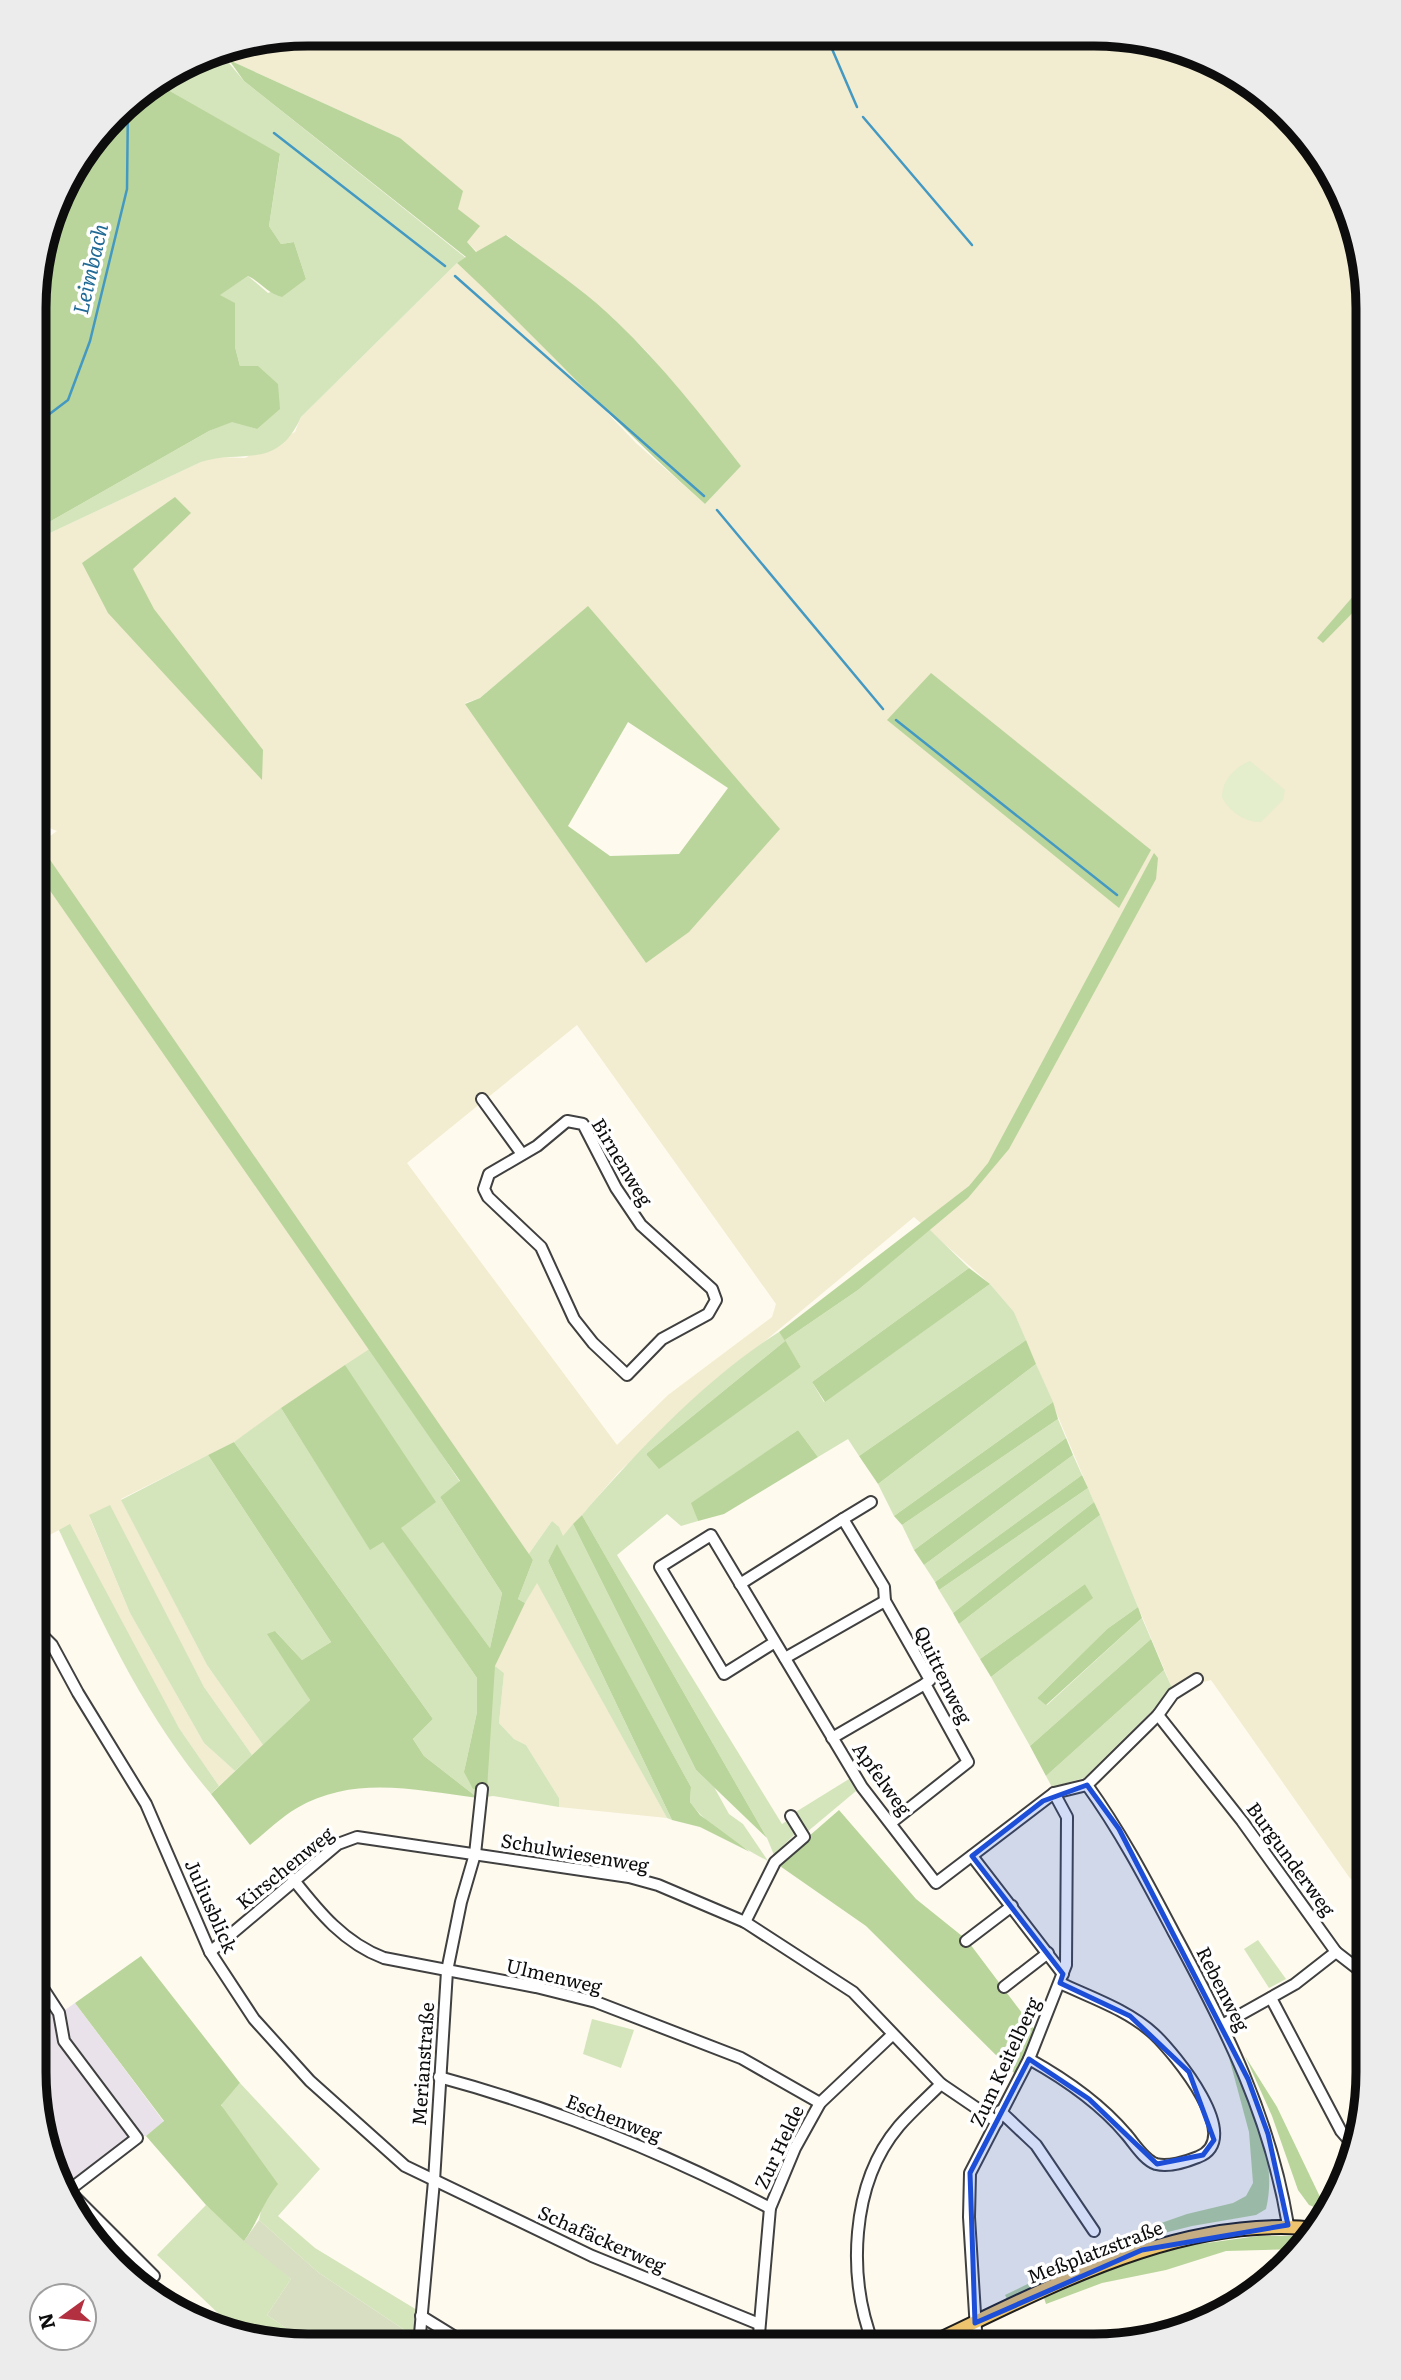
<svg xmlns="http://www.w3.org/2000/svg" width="1401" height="2380" font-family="Literata,serif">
  <rect width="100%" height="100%" fill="#fefaee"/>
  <polygon fill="#e9e2eb" points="33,1985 55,2017 75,2003 164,2122 146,2136 128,2137 61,2188 54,2177 33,2072"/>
  <g fill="#f2ecd0" fill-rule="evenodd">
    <path d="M 308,33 L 1130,36 L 1199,54 L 1261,90 L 1311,141 L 1347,203 L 1368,308 L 1367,1895 L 1349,1877 L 1211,1680 L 1173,1690 L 1014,1312 L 990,1284 L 914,1217 L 694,1400 L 619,1472 L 563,1537 L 552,1521 L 528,1555 L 381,1342 L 234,1442 L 121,1499 L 207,1665 L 263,1745 L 252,1755 L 204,1687 L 166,1616 L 89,1516 L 130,1613 L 204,1743 L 235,1771 L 219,1786 L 179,1728 L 138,1655 L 59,1530 L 34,1543 L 35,847 L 57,831 L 35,822 L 35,540 L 201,462 L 216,457 L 245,458 L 295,432 L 301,417 L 457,263 L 515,316 L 636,443 L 705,504 L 741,466 L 648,353 L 613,318 L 507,235 L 477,252 L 467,242 L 458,209 L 400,138 L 229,60 L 219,51 ZM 588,607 L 779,829 L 646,963 L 465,703 L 480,698 ZM 577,1025 L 776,1304 L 772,1317 L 668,1395 L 617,1445 L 407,1163 Z"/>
    <polygon points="537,1582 667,1818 559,1807 559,1798 526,1745 514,1739 499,1723 504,1673 495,1666 512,1624"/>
  </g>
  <g fill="#d4e5bb" fill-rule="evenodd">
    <path d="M 219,51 L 244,81 L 466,258 L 457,263 L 301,417 C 277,471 242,449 201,462 L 35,540 L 35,520 L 51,521 L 209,431 L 232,421 L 257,429 L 235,347 L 234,303 L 219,295 L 248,276 L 268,293 L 306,279 L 294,242 L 281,244 L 269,226 L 280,155 L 170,91 L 172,73 L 203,54 Z"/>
    <path d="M 929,1229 L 969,1268 L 812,1382 L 824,1402 L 990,1284 L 1014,1312 L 1026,1340 L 859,1456 L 848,1439 L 818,1457 L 798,1430 L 692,1503 L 698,1521 L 681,1526 L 667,1514 L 617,1555 L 782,1824 L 788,1820 L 796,1833 L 774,1855 L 767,1838 L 582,1515 C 638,1451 706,1378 779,1332 L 785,1340 L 858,1290 ZM 785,1341 L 801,1367 L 646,1455 L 646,1454 Z"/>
    <polygon points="371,1348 460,1482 440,1497 502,1593 490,1648 400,1528 345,1365"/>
    <polygon points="1036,1364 1053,1402 894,1516 878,1484"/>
    <polygon points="281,1408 370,1549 383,1541 477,1678 477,1712 464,1772 495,1666 504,1673 499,1723 514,1739 526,1745 559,1798 559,1807 493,1796 478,1798 424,1756 413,1739 433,1719 234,1442"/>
    <polygon points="1058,1419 1066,1438 914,1550 902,1525"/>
    <polygon points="208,1455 331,1642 302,1660 275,1631 310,1700 263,1745 207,1665 121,1500"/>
    <polygon points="1073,1455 1082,1475 935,1582 924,1565"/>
    <polygon points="1088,1488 1094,1502 953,1613 939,1590"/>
    <polygon points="110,1505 204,1687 252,1755 235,1771 204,1743 130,1613 89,1515"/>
    <polygon points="1100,1515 1138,1607 1107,1629 1037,1698 1047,1705 1142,1618 1151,1639 1030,1746 991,1677 1092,1598 1085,1584 980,1659 959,1624"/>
    <path d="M 552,1521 L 559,1527 L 563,1536 L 573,1524 L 696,1770 L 714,1787 L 729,1814 L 743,1824 L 768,1861 C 741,1847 708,1827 690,1802 L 691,1787 L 557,1545 L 548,1561 L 672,1820 L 667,1818 L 537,1583 L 525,1603 L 518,1599 L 533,1560 L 528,1555 Z"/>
    <path d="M 70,1524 L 179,1728 L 219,1786 L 211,1794 C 144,1715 102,1623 59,1530 Z"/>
    <polygon points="1164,1670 1173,1690 1084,1778 1052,1787 1046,1776"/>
    <polygon points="849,1779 856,1791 807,1832 794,1813"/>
    <polygon points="1258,1940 1286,1979 1269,1988 1244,1949"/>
    <polygon points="592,2019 634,2030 621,2068 583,2054"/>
    <polygon points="240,2083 320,2169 278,2216 315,2248 417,2310 415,2337 319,2273 259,2220 263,2202 221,2104"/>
    <polygon points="206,2205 291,2279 267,2315 311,2345 272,2344 242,2336 157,2255"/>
  </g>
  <g fill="#b9d59b" fill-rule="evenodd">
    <path d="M 229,60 L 400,138 L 463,191 L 458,209 L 480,226 L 467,242 L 476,252 L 506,235 C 543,263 583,289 616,321 C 662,365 702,416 741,466 L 705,504 C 618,427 542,342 457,263 L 466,257 L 244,81 Z"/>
    <path d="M 172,73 L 170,91 L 280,154 L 269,226 L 281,244 L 294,242 L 306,279 L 282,297 C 267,293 262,283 248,276 L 220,295 L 235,303 L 235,347 L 240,366 L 258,366 L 278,384 L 280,409 L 257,429 L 232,422 L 209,431 L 51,521 L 35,520 L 36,288 L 41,253 L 62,186 L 126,102 Z"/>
    <polygon points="175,497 191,513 133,569 154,609 263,750 262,780 108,613 82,563"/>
    <polygon points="1368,579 1368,597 1323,643 1317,638"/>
    <path d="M 588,606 L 780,829 L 689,932 L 646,963 L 465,704 L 480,698 ZM 628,722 L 728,788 L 679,854 L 610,856 L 568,826 Z"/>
    <polygon points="931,673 1151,850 1119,908 887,720"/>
    <polygon points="1154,853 1158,858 1156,879 1009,1149 968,1198 858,1290 785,1340 801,1367 659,1469 646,1454 785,1341 779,1332 969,1186 988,1163"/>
    <polygon points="46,854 533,1560 518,1599 525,1603 495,1666 487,1789 473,1789 464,1772 477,1712 477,1678 383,1542 370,1550 281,1408 345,1365 436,1502 401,1528 490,1648 502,1593 440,1497 460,1481 35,869 35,860"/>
    <polygon points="969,1268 990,1284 825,1402 812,1382"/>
    <polygon points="1026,1340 1036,1364 878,1484 859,1456"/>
    <polygon points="1053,1402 1058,1419 902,1525 894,1516"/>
    <polygon points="798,1430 818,1457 724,1514 698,1521 691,1503"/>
    <polygon points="1066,1438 1073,1455 924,1565 914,1550"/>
    <path d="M 234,1442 L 433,1719 L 413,1739 L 424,1756 L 478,1798 C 415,1790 354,1775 297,1808 C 280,1818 265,1833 250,1845 L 211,1794 L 310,1700 L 267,1634 L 275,1631 L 302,1660 L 331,1642 L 208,1455 Z"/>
    <polygon points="1082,1475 1088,1488 939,1590 935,1582"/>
    <polygon points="1094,1502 1100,1515 959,1624 953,1613"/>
    <polygon points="582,1515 767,1838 696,1770 573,1524"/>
    <polygon points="557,1544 691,1787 690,1802 700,1815 750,1852 700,1827 672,1820 548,1561"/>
    <polygon points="1085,1584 1093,1598 991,1677 980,1659"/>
    <polygon points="1138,1607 1142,1618 1046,1705 1037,1698 1107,1629"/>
    <polygon points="1151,1639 1164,1670 1046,1776 1030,1746"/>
    <polygon points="839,1810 916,1899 967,1940 1037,2033 1017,2076 866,1926 777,1864"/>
    <path d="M 141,1956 L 240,2083 L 221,2105 L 278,2184 C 263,2202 258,2222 244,2241 L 206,2205 L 146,2136 L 164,2121 L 75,2003 Z"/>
    <path d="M 1224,2039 C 1245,2091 1280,2152 1266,2209 L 1256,2215 L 1192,2226 L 1144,2238 L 1007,2299 L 1005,2295 L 1036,2280 L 1045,2271 L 1101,2244 L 1187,2214 L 1233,2203 L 1246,2196 L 1253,2183 L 1249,2132 Z"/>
    <polygon points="1245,2056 1277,2107 1321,2199 1332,2203 1327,2212 1309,2205 1298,2190 1272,2116"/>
    <polygon points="1258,2236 1313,2236 1302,2249 1226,2251 1166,2270 1102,2283 1046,2304 1043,2295 1170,2248"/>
  </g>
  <polygon fill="#d7dec1" points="259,2220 319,2273 415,2337 414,2345 311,2345 267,2315 291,2279 244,2241"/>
  <path fill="#e4edcc" d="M 1250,761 L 1285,790 L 1283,800 L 1261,822 C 1246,823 1228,811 1222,797 C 1222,780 1235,767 1250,761 Z"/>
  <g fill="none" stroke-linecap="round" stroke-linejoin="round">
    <g stroke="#4499c2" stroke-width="2.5">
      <polyline points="826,35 857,107"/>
      <polyline points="863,117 972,245"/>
      <polyline points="274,133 445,266"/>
      <polyline points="455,276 704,496"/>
      <polyline points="35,425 68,400 90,341 127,189 128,101"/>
      <polyline points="717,510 883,709"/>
      <polyline points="896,720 1117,895"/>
    </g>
    <defs>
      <g id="minor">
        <polyline points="482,1099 522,1154"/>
        <polygon points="567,1121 583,1124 616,1188 641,1225 712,1289 716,1300 708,1314 662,1339 627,1375 593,1343 574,1319 541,1247 488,1197 484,1189 489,1174 537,1146"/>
        <polyline points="843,1519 871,1502"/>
        <polyline points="740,1584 843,1519 884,1587 885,1601 930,1680 925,1684 968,1762 892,1822"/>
        <polyline points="39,1632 52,1645 78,1693 146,1804 210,1952 254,2019 310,2081 405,2166 592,2256 759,2324"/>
        <polyline points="775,1642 724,1674 660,1567 711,1535 862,1787 936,1883 1054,1793 1087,1785"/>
        <polyline points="785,1658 885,1601"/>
        <polyline points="1158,1715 1242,1821 1336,1952 1295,1984 1222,2025"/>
        <polyline points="832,1738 925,1684"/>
        <path d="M 1087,1785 C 1121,1832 1147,1882 1174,1933 C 1226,2029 1270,2116 1288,2225"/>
        <polyline points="1087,1785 1158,1715 1173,1694 1197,1679"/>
        <polyline points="972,1856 1063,1974"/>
        <polyline points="34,1875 38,1858 34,1847"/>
        <path d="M 293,1879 C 319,1912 344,1943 384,1958 L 536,1987 L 596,2002 L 741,2058 L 820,2103"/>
        <polyline points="745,1922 775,1862 804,1837 791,1816"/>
        <polyline points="966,1941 1012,1906"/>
        <polyline points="210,1952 338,1844 357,1837 629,1877 658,1885 745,1922 853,1992 941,2084 997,2122"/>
        <polyline points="1336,1952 1367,1976"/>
        <polyline points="33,1973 59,2013 64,2041 137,2138 64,2194"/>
        <polyline points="1004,1987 1048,1953"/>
        <polyline points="1271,1998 1341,2131 1354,2146"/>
        <path d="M 1029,2059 C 1065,2079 1099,2102 1126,2134 C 1134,2143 1144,2160 1156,2164 C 1168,2167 1186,2162 1198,2157 C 1246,2139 1174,2053 1154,2034 C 1128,2010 1092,1998 1060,1983"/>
        <path d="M 439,2077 C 554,2108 665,2153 770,2208"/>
        <polyline points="1000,2111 1036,2145 1094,2231"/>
        <polyline points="69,2191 154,2276"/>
        <polyline points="421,2316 468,2345"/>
        <polyline points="1166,2332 1223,2312"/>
        <polyline points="419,2345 434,2181 447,1971 461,1902 475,1854 482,1789"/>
        <polyline points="758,2346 770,2208 795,2148 820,2103 892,2035"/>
        <path d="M 874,2346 C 847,2278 850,2184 899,2126 C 912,2111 927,2098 941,2084"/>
        <polyline points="977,2346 969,2217 970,2173 1029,2059 1066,1965 1067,1817 1054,1793"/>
      </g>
      <path id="major" d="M 925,2346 C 1047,2289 1178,2214 1317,2229"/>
    </defs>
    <use href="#minor" stroke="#404040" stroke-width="14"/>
    <use href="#major" stroke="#1e1e1e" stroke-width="16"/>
    <use href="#minor" stroke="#fff" stroke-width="10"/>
    <use href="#major" stroke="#eec56e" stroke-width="12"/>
  </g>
  <path fill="#1d4ed8" fill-opacity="0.2" stroke="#1d4ed8" stroke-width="5" stroke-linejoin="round" d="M 1087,1785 L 1119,1829 L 1248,2079 L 1268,2134 L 1288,2225 L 1142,2250 L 975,2323 L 970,2173 L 1029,2059 L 1089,2099 L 1157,2164 L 1203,2155 L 1214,2140 L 1189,2072 L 1130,2016 L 1060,1983 L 1063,1974 L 972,1856 L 1043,1801 Z"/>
  <g text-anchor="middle" stroke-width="7" stroke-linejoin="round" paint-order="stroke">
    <g font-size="19" fill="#0d0d0d" stroke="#fff">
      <text transform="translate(622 1162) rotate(59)" y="7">Birnenweg</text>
      <text transform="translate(943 1675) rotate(64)" y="7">Quittenweg</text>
      <text transform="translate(882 1779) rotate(54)" y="7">Apfelweg</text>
      <text transform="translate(575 1853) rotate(10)" y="7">Schulwiesenweg</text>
      <text transform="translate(1291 1859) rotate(54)" y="7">Burgunderweg</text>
      <text transform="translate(285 1868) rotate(-39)" y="7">Kirschenweg</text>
      <text transform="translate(211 1906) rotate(66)" y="7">Juliusblick</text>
      <text transform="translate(554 1976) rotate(13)" y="7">Ulmenweg</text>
      <text transform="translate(1223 1989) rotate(63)" y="7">Rebenweg</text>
      <text transform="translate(1005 2062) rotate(-65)" y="7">Zum Keitelberg</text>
      <text transform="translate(423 2064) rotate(-86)" y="7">Merianstraße</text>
      <text transform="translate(614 2118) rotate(21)" y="7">Eschenweg</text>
      <text transform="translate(779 2147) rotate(-65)" y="7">Zur Helde</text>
      <text transform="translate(602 2239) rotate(24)" y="7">Schafäckerweg</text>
      <text transform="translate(1095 2252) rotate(-21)" y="7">Meßplatzstraße</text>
    </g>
    <g font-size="21" font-style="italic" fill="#206a95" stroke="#fff">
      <text transform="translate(91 269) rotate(-77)" y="7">Leimbach</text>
    </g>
  </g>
  <path d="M0 0H1401V2380H0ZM308 46H1094A262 262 0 0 1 1356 308V2072A262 262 0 0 1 1094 2334H308A262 262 0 0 1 46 2072V308A262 262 0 0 1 308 46Z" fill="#ececec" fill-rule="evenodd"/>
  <path fill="none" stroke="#0d0d0d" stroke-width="9" d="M308 46H1094A262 262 0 0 1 1356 308V2072A262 262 0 0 1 1094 2334H308A262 262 0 0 1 46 2072V308A262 262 0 0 1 308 46Z"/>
  <g transform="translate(63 2317) rotate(255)"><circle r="33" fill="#ffffff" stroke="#9e9e9e" stroke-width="2"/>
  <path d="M0-5L12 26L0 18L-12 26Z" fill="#b23040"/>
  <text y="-10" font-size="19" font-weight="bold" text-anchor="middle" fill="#0d0d0d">N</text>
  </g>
</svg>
